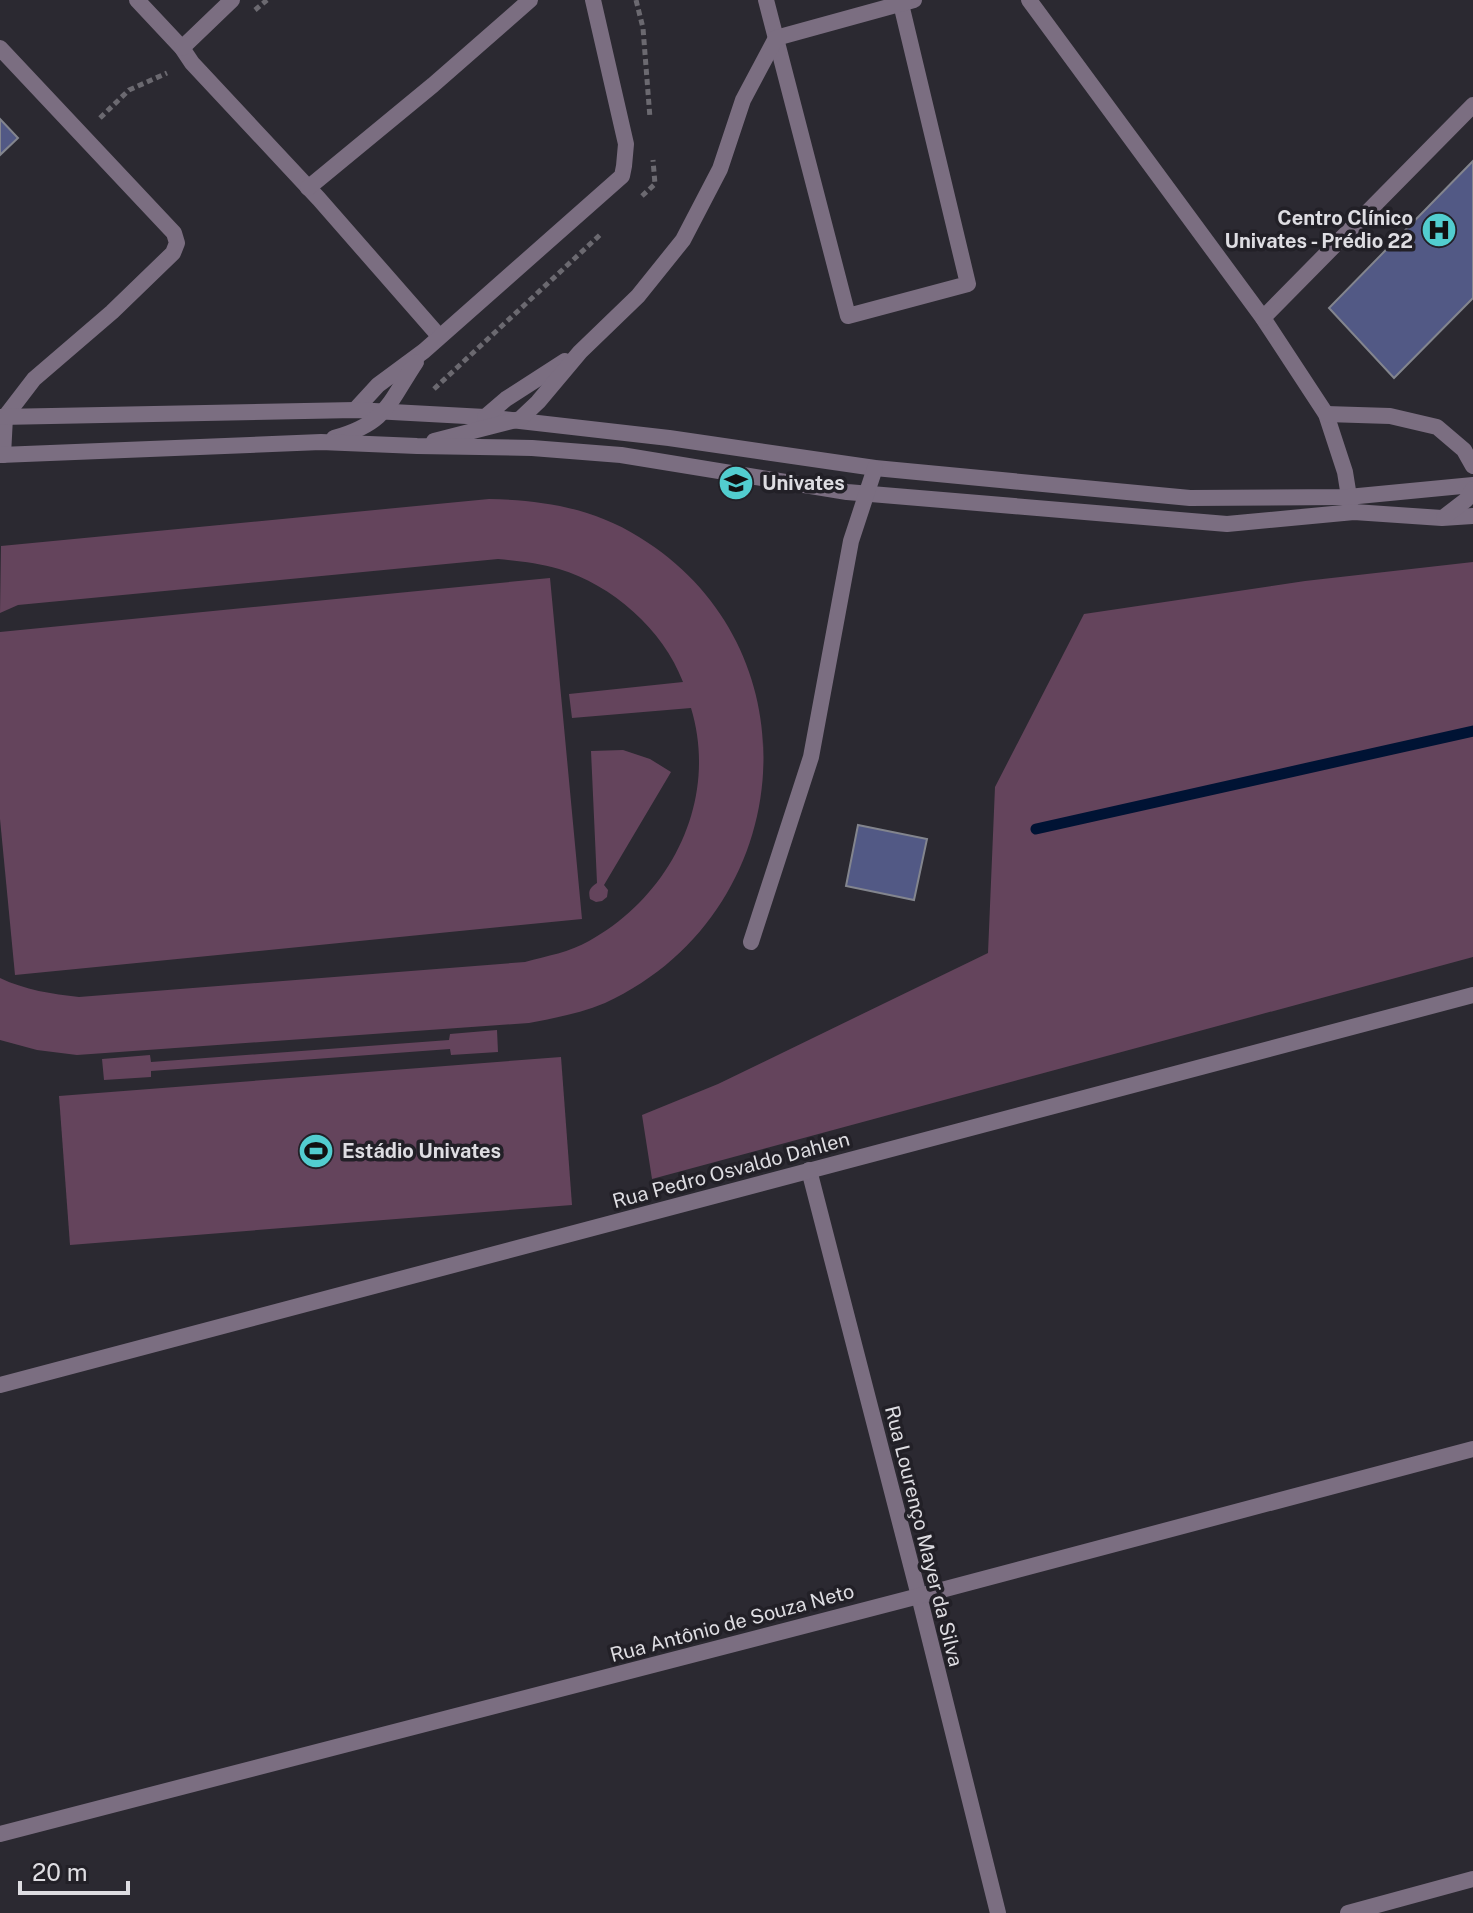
<svg xmlns="http://www.w3.org/2000/svg" width="1473" height="1913" font-family="'Public Sans',sans-serif">
  <rect width="100%" height="100%" fill="#2b2931"/>
  <g fill="#64445c">
    <path d="M 489,499 C 542,500 593,508 639,537 C 822,649 797,915 605,1003 C 581,1013 555,1018 529,1023 L 77,1055 L 37,1050 L 0,1040 L 0,978 C 25,990 52,994 79,997 L 525,962 C 547,956 570,952 589,941 C 671,896 719,800 691,708 L 572,718 L 569,694 L 683,682 C 663,629 612,585 559,569 C 539,563 519,561 498,559 L 18,605 L 0,613 L 1,546 Z"/>
    <polygon points="1473,562 1473,957 652,1179 642,1115 718,1084 988,953 995,787 1084,614 1305,581"/>
    <polygon points="550,578 582,919 15,975 0,819 0,632"/>
    <path d="M 623,750 L 650,759 L 671,772 L 604,885 L 608,890 L 607,897 L 602,901 L 596,902 L 590,899 C 588,890 590,888 597,883 L 591,751 Z"/>
    <polygon points="497,1030 498,1052 451,1055 450,1049 151,1071 151,1077 104,1080 102,1059 150,1055 151,1062 449,1040 450,1034"/>
    <polygon points="561,1057 572,1205 70,1245 59,1096"/>
  </g>
  <g fill="none" stroke-linecap="round" stroke-linejoin="round">
    <polyline stroke="#001334" stroke-width="11" points="1036,829 1473,731"/>
  </g>
  <g fill="#525985" stroke="#83858e" stroke-width="2">
    <polygon points="0,119 18,138 0,155"/>
    <polygon points="1473,161 1473,298 1394,378 1329,308"/>
    <polygon points="858,825 927,839 914,900 846,886"/>
  </g>
  <g fill="none" stroke-linecap="round" stroke-linejoin="round">
    <g stroke="#6b6970" stroke-width="5" stroke-dasharray="6 4" stroke-linecap="butt">
      <polyline points="636,0 643,28 650,118"/>
      <polyline points="255,10 267,0"/>
      <polyline points="100,118 129,90 167,73"/>
      <polyline points="642,196 655,184 653,160"/>
      <polyline points="434,389 602,233"/>
    </g>
    <g stroke="#7b6e81" stroke-width="16">
      <polyline points="137,0 182,48 192,63 319,199 439,336"/>
      <polyline points="766,0 848,316 968,284 901,4"/>
      <polyline points="1029,0 1263,318 1326,414 1345,472 1350,503"/>
      <polyline points="0,48 174,233 177,243 173,253 112,312 34,379 5,417 3,455"/>
      <polyline points="182,48 232,0"/>
      <polyline points="308,188 433,85 530,0"/>
      <polyline points="1263,318 1473,105"/>
      <polyline points="355,410 378,385 424,351 622,176 624,166 626,144 593,0"/>
      <polyline points="1326,414 1390,416 1437,427 1464,450 1473,466"/>
      <polyline points="0,417 355,410 485,417 669,438 875,468 1190,498 1348,497 1473,485"/>
      <polyline points="485,417 506,399 565,361"/>
      <path d="M 334,438 C 387,423 388,404 416,362"/>
      <polyline points="434,441 520,419 538,402 580,352 638,296 683,240 720,169 743,100 776,38 914,0"/>
      <polyline points="0,455 321,442 417,446 532,448 621,455 847,492 1227,524 1354,512 1442,518 1473,516"/>
      <polyline points="1444,517 1466,500 1473,489"/>
      <polyline points="751,942 811,757 851,541 875,468"/>
    </g>
    <g stroke="#7b6e81" stroke-width="16">
      <polyline points="809,1170 919,1596 998,1913"/>
      <polyline points="0,1385 1473,995"/>
    </g>
    <g stroke="#7b6e81" stroke-width="16">
      <polyline points="0,1834 919,1596 1473,1449"/>
      <polyline points="1348,1913 1473,1879"/>
    </g>
  </g>
  <defs>
    <symbol id="hospital-disc" viewBox="-11 -11 22 22"><circle r="9.5" fill="#52cdcf" stroke="#222027"/><path d="M-5-5h3v3.5h4V-5h3V5h-3V1.5h-4V5h-3Z" fill="#111"/></symbol>
    <symbol id="university-disc" viewBox="-11 -11 22 22"><circle r="9.5" fill="#52cdcf" stroke="#222027"/><path d="M0-5L7-2L0 1L-7-2ZM-4 1L0 2.5L4 1V4Q0 6-4 4Z" fill="#111"/></symbol>
    <symbol id="stadium-disc" viewBox="-11 -11 22 22"><circle r="9.5" fill="#52cdcf" stroke="#222027"/><path d="M0-5a6.5 5 0 1 0 0 10a6.5 5 0 1 0 0-10ZM-3.5-1.8h7v3.6h-7Z" fill="#111"/></symbol>
  </defs>
  <g fill-rule="evenodd">
    <use href="#hospital-disc" x="1419" y="210" width="40" height="40"/>
    <use href="#university-disc" x="716" y="463" width="40" height="40"/>
    <use href="#stadium-disc" x="296" y="1131" width="40" height="40"/>
  </g>
  <g text-anchor="middle" stroke-width="7" stroke-linejoin="round" paint-order="stroke">
    <g font-size="20" font-weight="bold" fill="#dedde2" stroke="#222027" text-anchor="start">
      <text x="1413" y="225" text-anchor="end">Centro Clínico<tspan x="1413" dy="23">Univates - Prédio 22</tspan></text>
      <text x="762" y="490">Univates</text>
      <text x="342" y="1158">Estádio Univates</text>
    </g>
    <g font-size="20" fill="#dedde2" stroke="#222027">
      <text transform="translate(731 1170) rotate(-15)" y="7">Rua Pedro Osvaldo Dahlen</text>
      <text transform="translate(924 1536) rotate(76)" y="7">Rua Lourenço Mayer da Silva</text>
      <text transform="translate(732 1623) rotate(-15)" y="7">Rua Antônio de Souza Neto</text>
    </g>
  </g>
  <path d="M20 1881v12h108v-12" fill="none" stroke="#dedde2" stroke-width="4"/>
  <text x="32" y="1881" font-size="24" fill="#dedde2" stroke="#222027" stroke-width="6" paint-order="stroke">20 m</text>
</svg>
